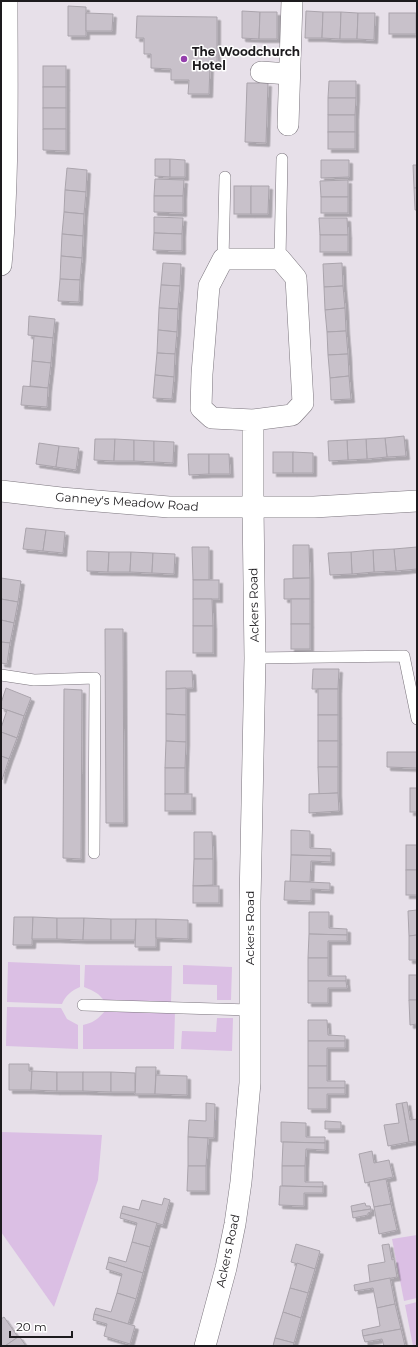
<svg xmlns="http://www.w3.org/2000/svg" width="418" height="1347" font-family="Montserrat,sans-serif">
  <defs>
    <filter id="shadow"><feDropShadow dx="3.5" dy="3.5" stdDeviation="0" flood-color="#0004"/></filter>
  </defs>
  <rect width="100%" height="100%" fill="#e7e0e9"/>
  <g fill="#dbbfe4">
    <path d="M 8,962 L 80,965 L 80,987 C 71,991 66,995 62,1004 L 7,1002 Z"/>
    <path d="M 85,965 L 172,966 L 171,1003 L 105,1002 C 99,993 94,991 84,987 Z"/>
    <polygon points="183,965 232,967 231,1000 217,1000 217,985 183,984"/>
    <polygon points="7,1007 61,1008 67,1019 78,1025 78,1049 6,1046"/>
    <path d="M 105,1011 L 175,1011 L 174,1049 L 83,1049 L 83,1025 C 93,1023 98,1019 105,1011 Z"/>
    <polygon points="217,1018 233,1018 232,1051 181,1049 182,1031 216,1032"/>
    <polygon points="1,1132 102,1135 98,1180 54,1307 1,1232"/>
    <polygon points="417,1235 417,1298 404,1301 392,1239"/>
    <polygon points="417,1302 417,1346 413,1346 405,1305"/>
  </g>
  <g fill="#c8c1ca" stroke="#aaa4ac" filter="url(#shadow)">
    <polygon points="68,6 86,7 86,36 68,36"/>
    <polygon points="242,11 260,12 259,39 242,38"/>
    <polygon points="306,11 323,12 322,38 305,38"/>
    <polygon points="260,12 277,12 277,39 259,39"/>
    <polygon points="323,12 341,12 340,39 322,38"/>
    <polygon points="341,12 358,13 357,39 340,39"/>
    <polygon points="86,13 113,14 112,31 86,31"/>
    <polygon points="358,13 375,13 374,40 357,39"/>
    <rect x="389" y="13" width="27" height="21"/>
    <polygon points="137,16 217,17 217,65 210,65 209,94 188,94 189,80 171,80 171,69 151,68 151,54 144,54 144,38 136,38"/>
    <rect x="43" y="66" width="23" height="21"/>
    <polygon points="329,81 356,81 356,98 328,98"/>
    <polygon points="247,83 268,83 266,143 245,142"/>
    <rect x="43" y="87" width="23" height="21"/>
    <polygon points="328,98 356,98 355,115 328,115"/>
    <rect x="43" y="108" width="23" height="21"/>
    <rect x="328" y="115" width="27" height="17"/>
    <polygon points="43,129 66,129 66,151 43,150"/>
    <rect x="328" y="132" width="27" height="17"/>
    <polygon points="155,159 170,159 170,177 155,176"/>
    <polygon points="170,159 185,160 185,177 170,177"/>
    <polygon points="321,160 349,160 349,177 321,178"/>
    <polygon points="413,165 417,165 417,188 414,188"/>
    <polygon points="67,168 87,170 86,192 65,190"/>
    <polygon points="155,179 184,180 183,196 154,196"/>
    <polygon points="348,180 348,197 321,197 320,181"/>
    <rect x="234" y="186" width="17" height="28"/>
    <polygon points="251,186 269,186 268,214 251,214"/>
    <polygon points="414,188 417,188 417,210 415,210"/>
    <polygon points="65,190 86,192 84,214 64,212"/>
    <polygon points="154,196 183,196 183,213 154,212"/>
    <rect x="321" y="197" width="27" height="16"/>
    <polygon points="64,212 84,214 83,236 62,234"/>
    <polygon points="154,217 183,218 182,234 154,233"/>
    <polygon points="319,218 347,218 348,235 320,235"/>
    <polygon points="154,233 182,234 182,251 153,250"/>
    <polygon points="62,234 83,236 82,258 61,256"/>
    <rect x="320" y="235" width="28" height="17"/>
    <polygon points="61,256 82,258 80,280 60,279"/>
    <polygon points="163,263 181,264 180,286 161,285"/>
    <polygon points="342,263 343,286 324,287 323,264"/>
    <polygon points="60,279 80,280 79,302 58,301"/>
    <polygon points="161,285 180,286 178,309 159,308"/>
    <polygon points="343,286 345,308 325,310 324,287"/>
    <polygon points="159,308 178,309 177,332 158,330"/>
    <polygon points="345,308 346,331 327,332 325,310"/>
    <polygon points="29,316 55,319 53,338 28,335"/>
    <polygon points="158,330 177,332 175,354 157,353"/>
    <polygon points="346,331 348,354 328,355 327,332"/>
    <polygon points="34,336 53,338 51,363 32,361"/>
    <polygon points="157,353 175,354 174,377 155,375"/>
    <polygon points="348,354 349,376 330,378 328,355"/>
    <polygon points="32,361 51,363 48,388 30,386"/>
    <polygon points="155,375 174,377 172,399 153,398"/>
    <polygon points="349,376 351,399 331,400 330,378"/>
    <polygon points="23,386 48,388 47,407 21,405"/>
    <polygon points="404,436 406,456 387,457 385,438"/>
    <polygon points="385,438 387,457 367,459 366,439"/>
    <polygon points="95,439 115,439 114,461 94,460"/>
    <polygon points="115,439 134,440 134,461 114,461"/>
    <polygon points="366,439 367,459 348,460 347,440"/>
    <polygon points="134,440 154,441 154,462 134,461"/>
    <polygon points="347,440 348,460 329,461 328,441"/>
    <polygon points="154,441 174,442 173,463 154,462"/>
    <polygon points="39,443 59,446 56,467 36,464"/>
    <polygon points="59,446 79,448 76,470 56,467"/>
    <rect x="273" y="452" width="20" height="21"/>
    <polygon points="293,452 313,453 313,473 293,473"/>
    <polygon points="188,454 209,454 209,474 189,475"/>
    <polygon points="209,454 229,454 230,474 209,474"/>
    <polygon points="26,528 46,530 43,551 23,549"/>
    <polygon points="46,530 65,532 63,553 43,551"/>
    <polygon points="293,545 309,545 310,578 293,578"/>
    <polygon points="192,547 209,547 209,580 193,580"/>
    <polygon points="417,547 417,569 396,571 394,549"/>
    <polygon points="394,549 396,571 374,572 373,550"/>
    <polygon points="373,550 374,572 352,574 351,552"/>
    <polygon points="87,551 109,552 108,572 87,571"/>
    <polygon points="109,552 131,552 130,572 108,572"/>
    <polygon points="131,552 153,553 152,573 130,572"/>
    <polygon points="351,552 352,574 330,575 328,553"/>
    <polygon points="153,553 175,554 174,574 152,573"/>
    <polygon points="1,578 21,581 18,602 1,599"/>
    <polygon points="310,578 310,599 284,599 284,579"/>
    <rect x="193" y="580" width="26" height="19"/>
    <polygon points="1,599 18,602 14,623 1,620"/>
    <polygon points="193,599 212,599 213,626 193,626"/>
    <rect x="291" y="599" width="19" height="25"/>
    <polygon points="1,620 14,623 10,643 1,642"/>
    <rect x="291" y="624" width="19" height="25"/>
    <rect x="193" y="626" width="20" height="27"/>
    <polygon points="105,629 123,629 124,823 106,823"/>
    <polygon points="1,642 10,643 7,664 1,663"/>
    <polygon points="313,669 339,669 338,689 312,689"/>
    <polygon points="166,671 192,671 193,688 166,689"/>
    <polygon points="6,688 31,698 24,716 1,708 1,703"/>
    <polygon points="186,688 186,715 166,714 166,689"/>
    <polygon points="64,689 82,690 81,859 63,858"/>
    <rect x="318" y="689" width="20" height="26"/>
    <polygon points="7,710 24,716 17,738 1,732 1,728"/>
    <polygon points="166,714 186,715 186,742 166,741"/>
    <rect x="318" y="715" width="20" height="26"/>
    <polygon points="1,732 17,738 9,759 1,756"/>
    <polygon points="166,741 186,742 185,768 165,768"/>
    <rect x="318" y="741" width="20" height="26"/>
    <polygon points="387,752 417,752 417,768 387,767"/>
    <polygon points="1,756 9,759 2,780 1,780"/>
    <polygon points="318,767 338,767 338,793 319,794"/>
    <rect x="165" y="768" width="20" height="26"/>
    <rect x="410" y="788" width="7" height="24"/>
    <polygon points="338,793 339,811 309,813 309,794"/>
    <rect x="165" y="794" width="27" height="17"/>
    <polygon points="291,830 310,831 310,848 331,849 331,856 291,855"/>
    <polygon points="194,832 212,832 213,859 194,859"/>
    <rect x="406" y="845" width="11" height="25"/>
    <polygon points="291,855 331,856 331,862 311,861 310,882 290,882"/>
    <polygon points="194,859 213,859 213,885 193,886"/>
    <rect x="406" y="870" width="11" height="25"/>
    <polygon points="285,881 330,883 330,890 311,889 311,901 284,900"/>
    <rect x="193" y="886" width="26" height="17"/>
    <polygon points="417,910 417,935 409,936 408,911"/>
    <polygon points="309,912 329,912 329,928 347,929 347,935 309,934"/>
    <polygon points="14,917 33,917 32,945 13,945"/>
    <polygon points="33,917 57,918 57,939 32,939"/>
    <polygon points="57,918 84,918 83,940 57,939"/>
    <polygon points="84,918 111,919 111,940 83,940"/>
    <polygon points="111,919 136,919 135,940 111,940"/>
    <polygon points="136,919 156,919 156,947 135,947"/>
    <polygon points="156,919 188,920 188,939 156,938"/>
    <polygon points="309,934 347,935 347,941 328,941 328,958 308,958"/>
    <polygon points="417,935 417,960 409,960 409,936"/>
    <polygon points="308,958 328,958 328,976 346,976 346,981 308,981"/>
    <rect x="409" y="975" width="8" height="25"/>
    <polygon points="308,981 346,981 347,988 328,988 328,1003 308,1003"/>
    <polygon points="409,1000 417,1000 417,1024 410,1025"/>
    <polygon points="308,1020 327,1020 328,1035 345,1036 345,1041 308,1041"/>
    <polygon points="308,1041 345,1041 345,1048 327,1048 327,1066 308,1066"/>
    <polygon points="9,1064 29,1064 29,1071 32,1071 31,1090 9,1090"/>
    <polygon points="308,1066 327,1066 327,1081 345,1081 345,1088 308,1088"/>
    <polygon points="136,1067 156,1067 155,1094 135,1094"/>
    <polygon points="32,1071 57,1072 57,1091 31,1090"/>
    <rect x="57" y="1072" width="26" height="19"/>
    <polygon points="83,1072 111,1072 111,1092 83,1091"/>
    <polygon points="111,1072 135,1073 135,1092 111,1092"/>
    <polygon points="156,1075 187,1076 187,1095 155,1094"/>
    <polygon points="308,1088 345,1088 345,1094 327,1094 327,1109 308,1109"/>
    <polygon points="407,1102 410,1120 417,1119 417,1141 409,1142 402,1103"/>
    <polygon points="206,1103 215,1104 214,1138 188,1137 189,1120 206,1121"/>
    <polygon points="402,1103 409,1142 388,1146 384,1125 399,1123 396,1104"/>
    <polygon points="325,1121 341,1122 341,1129 325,1129"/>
    <polygon points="281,1122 306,1123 306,1137 325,1137 325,1143 281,1142"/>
    <polygon points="188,1137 208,1138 206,1166 188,1166"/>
    <polygon points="283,1142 325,1143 325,1150 306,1149 305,1166 282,1166"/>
    <polygon points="372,1151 374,1163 389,1160 393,1177 365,1183 359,1154"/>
    <polygon points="188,1166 206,1166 206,1191 187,1191"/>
    <polygon points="282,1166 305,1166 305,1182 323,1182 323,1187 282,1186"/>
    <polygon points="386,1179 391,1204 374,1207 369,1182"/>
    <polygon points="280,1186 323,1187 323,1193 304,1193 304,1206 279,1205"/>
    <polygon points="164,1198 170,1200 163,1225 121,1213 123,1206 139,1210 142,1200 162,1205"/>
    <polygon points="365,1203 366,1206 370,1206 371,1209 352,1212 351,1206"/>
    <polygon points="391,1204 397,1230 379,1234 374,1207"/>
    <polygon points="371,1209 371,1212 368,1213 368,1215 353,1218 352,1212"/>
    <polygon points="121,1213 157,1223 150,1247 132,1242 137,1223 120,1218"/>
    <polygon points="132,1242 150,1247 143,1273 108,1262 109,1257 126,1262"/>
    <polygon points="296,1244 320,1251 315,1269 291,1262"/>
    <polygon points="389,1244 392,1260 394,1259 397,1277 370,1282 368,1265 385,1262 382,1245"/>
    <polygon points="108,1262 143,1273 136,1299 117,1293 122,1274 106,1269"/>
    <polygon points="297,1263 315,1269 308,1293 290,1288"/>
    <polygon points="390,1278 395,1304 377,1308 373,1288 355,1291 354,1285"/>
    <polygon points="290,1288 308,1293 301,1318 283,1312"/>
    <polygon points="117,1293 136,1299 128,1324 94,1314 96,1308 111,1312"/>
    <polygon points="395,1304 401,1329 363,1336 362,1330 380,1326 377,1308"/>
    <polygon points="283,1312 301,1318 294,1343 275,1338"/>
    <polygon points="94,1314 135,1326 130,1344 104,1336 107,1324 93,1320"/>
    <polygon points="4,1317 18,1337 5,1346 1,1346 1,1319"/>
    <polygon points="401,1329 405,1346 384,1346 382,1339 365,1342 363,1336"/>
    <polygon points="19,1336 26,1346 5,1346 18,1337"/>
    <polygon points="275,1338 294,1343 293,1346 273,1346"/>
  </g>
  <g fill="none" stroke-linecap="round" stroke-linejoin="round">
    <defs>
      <g id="service">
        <polyline points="223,259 225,177"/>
        <polyline points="280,259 282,159"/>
        <polyline points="255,658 404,656 417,719"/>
        <polyline points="1,675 34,680 95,678 94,853"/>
        <polyline points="83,1005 250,1010"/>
      </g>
      <g id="minor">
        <polyline points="261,72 289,74"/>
        <polyline points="288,125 292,1"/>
        <path d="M 1,265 C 9,178 7,89 7,1"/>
        <polyline points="1,491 61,498 169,507 314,507 417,501"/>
        <polyline points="205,1346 226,1268 235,1224 241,1182 250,1083 250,902 255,658 253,506 253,420 212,418 201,408 202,374 209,286 223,259 280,259 296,278 303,403 292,415 253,420"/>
      </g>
    </defs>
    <use href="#service" stroke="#7b757d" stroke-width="12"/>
    <use href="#minor" stroke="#7b757d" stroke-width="22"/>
    <use href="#service" stroke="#fff" stroke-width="11"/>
    <use href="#minor" stroke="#fff" stroke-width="21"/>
  </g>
  <circle fill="#953fad" stroke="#fff" stroke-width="1.5" cx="184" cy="59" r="4"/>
  <g text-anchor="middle" stroke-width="3" stroke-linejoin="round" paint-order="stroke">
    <g font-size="12" font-weight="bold" fill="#1d1b1e" stroke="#fff" text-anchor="start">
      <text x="192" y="56">The Woodchurch<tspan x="192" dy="14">Hotel</tspan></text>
    </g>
    <g font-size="12" fill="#1d1b1e" stroke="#fff">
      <text transform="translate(127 502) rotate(4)" y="4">Ganney's Meadow Road</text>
      <text transform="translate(254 605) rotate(-91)" y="4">Ackers Road</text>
      <text transform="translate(250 928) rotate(-90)" y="4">Ackers Road</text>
      <text transform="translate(228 1251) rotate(-78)" y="4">Ackers Road</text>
    </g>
  </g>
  <rect width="418" height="1347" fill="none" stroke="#1d1b1e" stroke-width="4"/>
  <path d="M10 1331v6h62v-6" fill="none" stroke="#1d1b1e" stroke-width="2"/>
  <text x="16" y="1331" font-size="12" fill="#1d1b1e" stroke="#ffffff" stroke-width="3" paint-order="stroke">20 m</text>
</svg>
